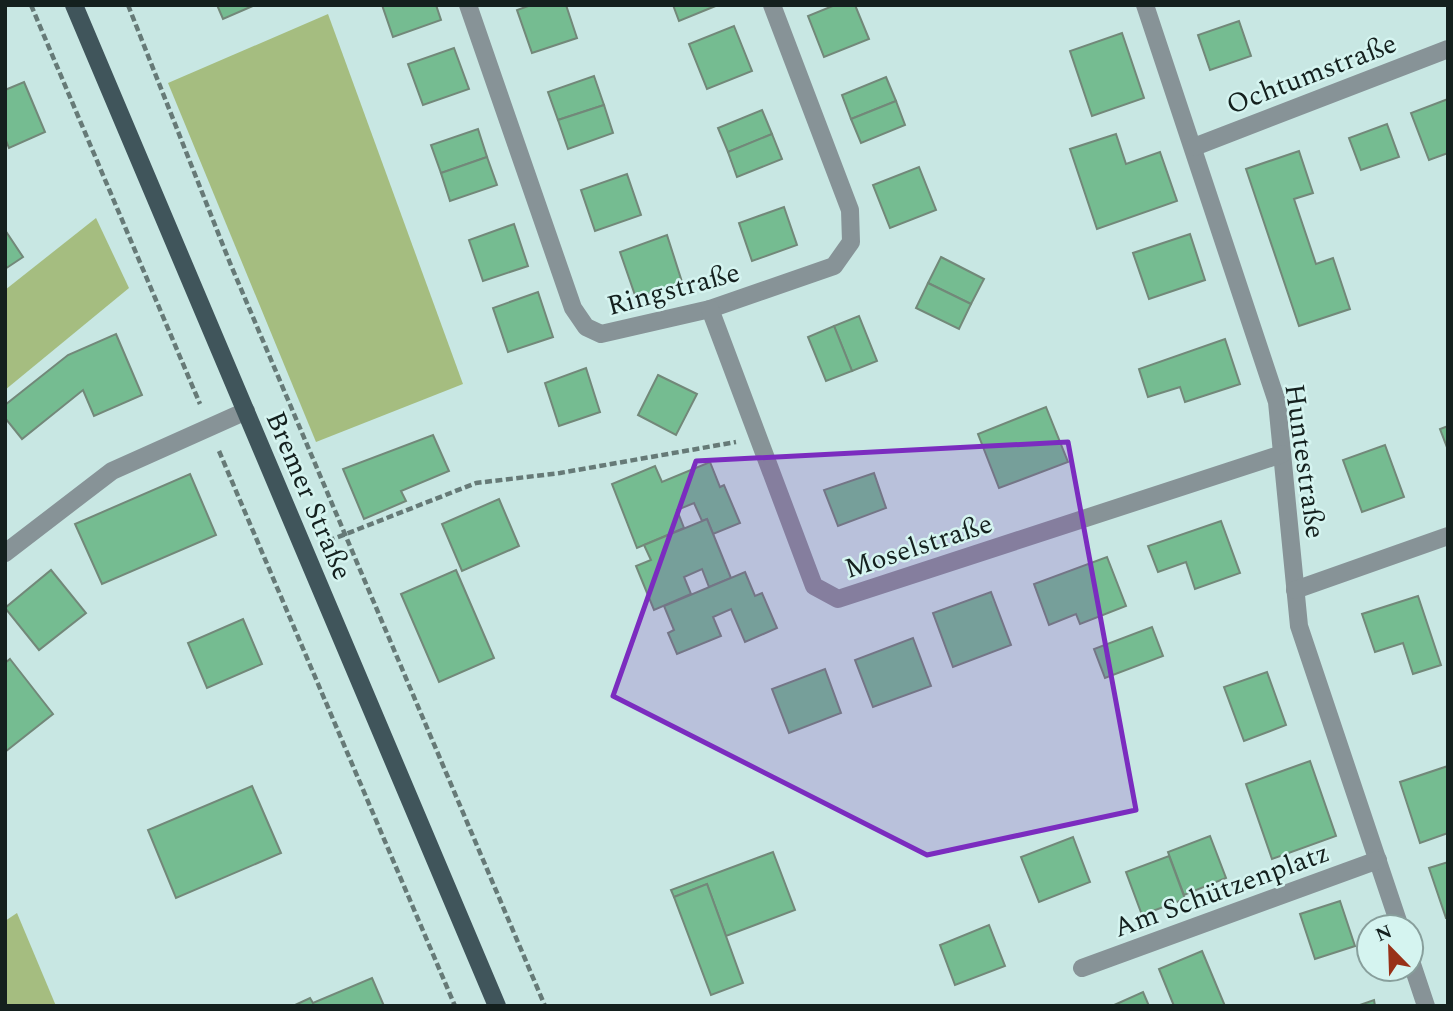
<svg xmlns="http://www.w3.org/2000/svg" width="1453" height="1011" font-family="Spectral,serif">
  <rect width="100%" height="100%" fill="#c8e7e3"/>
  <g fill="#a5bd80">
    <polygon points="328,14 463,384 316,442 168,83"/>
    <polygon points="96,218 129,288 5,390 5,290"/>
    <polygon points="17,913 56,1006 5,1006 5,921"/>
  </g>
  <g fill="#75bc91" stroke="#728879" stroke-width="2">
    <polygon points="217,5 255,5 223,19"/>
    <polygon points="382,5 436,5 441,20 393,37"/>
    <polygon points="531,5 566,5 577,38 532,53 517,10"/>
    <polygon points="673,5 718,5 679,21"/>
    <polygon points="835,5 855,5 869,39 824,57 808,16"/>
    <polygon points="1239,21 1251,56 1210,70 1198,35"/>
    <polygon points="734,26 752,71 707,89 689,44"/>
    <polygon points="1122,33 1144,98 1092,116 1070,51"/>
    <polygon points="454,48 469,89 423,105 408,64"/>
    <polygon points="594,76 604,105 558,120 548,92"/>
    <polygon points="886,77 896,101 851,119 842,95"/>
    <polygon points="24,82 45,132 9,148 5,138 5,90"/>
    <polygon points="1448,99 1448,153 1429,160 1411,113"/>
    <polygon points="896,101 905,125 861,143 851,119"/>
    <polygon points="604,105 613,133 568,149 558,120"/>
    <polygon points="762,110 772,134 728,152 718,128"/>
    <polygon points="1387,124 1399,157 1361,170 1349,138"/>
    <polygon points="478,129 487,157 441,173 431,145"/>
    <polygon points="772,134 782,159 737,177 728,152"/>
    <polygon points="1116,134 1126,164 1160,152 1177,201 1097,229 1070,149"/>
    <polygon points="1299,151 1313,193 1294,199 1316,264 1333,258 1350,309 1299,326 1246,169"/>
    <polygon points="487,157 497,185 450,201 441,173"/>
    <polygon points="919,167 936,210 890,228 873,185"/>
    <polygon points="627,174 641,215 595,231 581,190"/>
    <polygon points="784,207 797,245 752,261 739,223"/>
    <polygon points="514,224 528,266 483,281 469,240"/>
    <polygon points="5,230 23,257 5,269"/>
    <polygon points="1190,234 1205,280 1149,299 1133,253"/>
    <polygon points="667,235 682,282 636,298 620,252"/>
    <polygon points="941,257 984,279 971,304 928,283"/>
    <polygon points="928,283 971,304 959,329 916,308"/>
    <polygon points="538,292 553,337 508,352 493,308"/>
    <polygon points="859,316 877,361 852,371 834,326"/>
    <polygon points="834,326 852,371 826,381 808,337"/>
    <polygon points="116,334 142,395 94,416 83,390 22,439 5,418 5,405 68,355"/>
    <polygon points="1225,339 1240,384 1185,402 1180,387 1148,397 1139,369"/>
    <polygon points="586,368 600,412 559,426 545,383"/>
    <polygon points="658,375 697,394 676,435 638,415"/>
    <polygon points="1046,407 1068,462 999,488 978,434"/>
    <polygon points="1448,426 1448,450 1440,429"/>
    <polygon points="433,435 449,471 401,491 406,501 364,519 343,469"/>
    <polygon points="1385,445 1404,497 1362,512 1343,460"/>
    <polygon points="710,462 720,487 724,485 740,523 713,534 707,519 702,521 694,503 677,510 684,528 637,548 612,484 655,466 662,482"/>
    <polygon points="874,473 886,508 838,526 824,490"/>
    <polygon points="190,474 216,535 102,584 75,524"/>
    <polygon points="499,499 519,546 462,571 442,524"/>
    <polygon points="707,519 731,578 709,587 702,569 684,577 691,594 654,610 636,566 651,560 644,545"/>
    <polygon points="1221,521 1240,573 1195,589 1186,562 1158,572 1148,546"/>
    <polygon points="1107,557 1126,606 1080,624 1076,614 1049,625 1034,584"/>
    <polygon points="51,570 86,613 39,650 5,608"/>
    <polygon points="456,570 494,658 439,682 401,594"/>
    <polygon points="745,572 755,596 762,593 777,628 745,642 731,609 713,617 721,636 677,654 668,633 674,630 664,606"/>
    <polygon points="991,592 1011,645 953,667 933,613"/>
    <polygon points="1418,596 1441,665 1413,674 1403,643 1375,652 1362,614"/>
    <polygon points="243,619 262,664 207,688 188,643"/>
    <polygon points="1152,627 1163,656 1105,678 1094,649"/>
    <polygon points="913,638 931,686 873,707 855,660"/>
    <polygon points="10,659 53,714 5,752 5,663"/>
    <polygon points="825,669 841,713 789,733 772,689"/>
    <polygon points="1267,672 1286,725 1244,741 1224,687"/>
    <polygon points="1310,761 1336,836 1272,859 1246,784"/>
    <polygon points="1448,766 1448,833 1420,843 1400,782"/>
    <polygon points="252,786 281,853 176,898 148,830"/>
    <polygon points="1210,836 1226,878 1184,895 1168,852"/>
    <polygon points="1073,837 1090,882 1039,902 1021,857"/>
    <polygon points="773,852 795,910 726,936 707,884 674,897 671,890"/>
    <polygon points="1169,856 1185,899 1142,915 1126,872"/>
    <polygon points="1448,862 1448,918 1446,918 1429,868"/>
    <polygon points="707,884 743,983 711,995 674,897"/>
    <polygon points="1340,901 1355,946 1315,959 1300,914"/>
    <polygon points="989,925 1005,966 955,985 940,945"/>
    <polygon points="1202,951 1225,1006 1174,1006 1159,969"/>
    <polygon points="372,978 384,1006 293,1006 310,998 313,1003"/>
    <polygon points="1143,992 1149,1006 1112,1006"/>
    <polygon points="1374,1000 1375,1006 1357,1006"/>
  </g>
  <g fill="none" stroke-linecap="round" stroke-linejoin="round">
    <g stroke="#667a77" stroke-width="4.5" stroke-dasharray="7 3.5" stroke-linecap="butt">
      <polyline points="31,5 200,404"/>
      <polyline points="128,5 230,263 545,1006"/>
      <polyline points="219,451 455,1006"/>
      <polyline points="328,541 476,483 560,473 736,442"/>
    </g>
    <g stroke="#879397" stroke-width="18">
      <polyline points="468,5 573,308 586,327 601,334 710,309 834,266 851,242 850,210 772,5"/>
      <polyline points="1145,5 1277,402 1299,626 1400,927"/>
      <polyline points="1194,147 1448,49"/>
      <polyline points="710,309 814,586 838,599 1282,454"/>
      <polyline points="5,553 112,471 246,411"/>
      <polyline points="1295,590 1448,536"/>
      <polyline points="1411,961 1426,1006"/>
      <polyline points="1082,968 1378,860"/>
    </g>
    <polyline stroke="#40555b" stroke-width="18" points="74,5 497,1006"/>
  </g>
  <path fill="#7b2cbf" fill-opacity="0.2" stroke="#7b2cbf" stroke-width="5" stroke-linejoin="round" d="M 1068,442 L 1136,810 L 927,855 L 613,696 L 696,461 Z"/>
  <g text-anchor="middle" stroke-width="5" stroke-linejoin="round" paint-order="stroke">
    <g font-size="28" fill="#14201e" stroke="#d5f4f0">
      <text transform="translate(1311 73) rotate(-21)" y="10">Ochtumstraße</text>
      <text transform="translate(673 288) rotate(-15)" y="10">Ringstraße</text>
      <text transform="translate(1306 461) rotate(82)" y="10">Huntestraße</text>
      <text transform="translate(310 495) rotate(67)" y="10">Bremer Straße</text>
      <text transform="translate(918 545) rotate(-18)" y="10">Moselstraße</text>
      <text transform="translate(1221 889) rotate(-20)" y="10">Am Schützenplatz</text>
    </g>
  </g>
  <rect width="1453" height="1011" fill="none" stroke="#14201e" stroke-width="14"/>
  <g transform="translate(1390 948) rotate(337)"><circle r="33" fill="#d5f4f0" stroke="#889f9c" stroke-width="2"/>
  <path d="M0-5L12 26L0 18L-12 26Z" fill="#983017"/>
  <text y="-10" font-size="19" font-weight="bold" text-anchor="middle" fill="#14201e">N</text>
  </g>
</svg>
